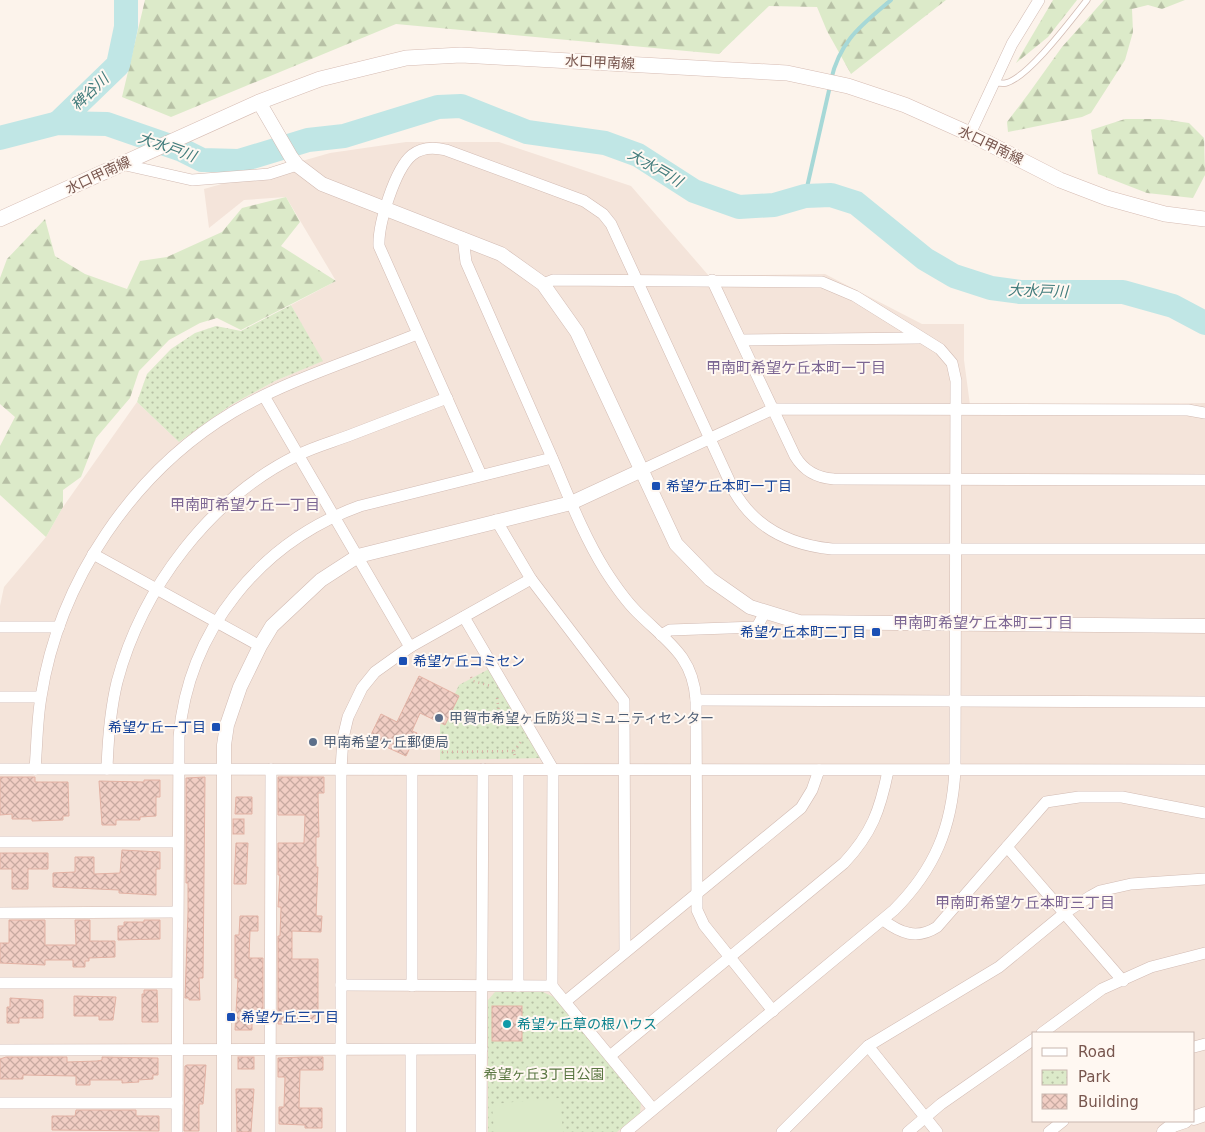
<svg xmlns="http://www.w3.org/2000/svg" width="1205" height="1132" font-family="'DejaVu Sans','Noto Sans JP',sans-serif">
  <defs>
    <pattern id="forest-firs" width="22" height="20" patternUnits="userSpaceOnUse" patternTransform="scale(1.25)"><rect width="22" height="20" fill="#dceac9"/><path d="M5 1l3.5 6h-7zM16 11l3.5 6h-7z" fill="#b7c0a5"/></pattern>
    <pattern id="park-dots" width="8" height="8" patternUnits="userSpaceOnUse" patternTransform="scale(1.25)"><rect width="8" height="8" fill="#dceac9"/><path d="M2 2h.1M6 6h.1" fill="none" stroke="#b7c0a5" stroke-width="1.8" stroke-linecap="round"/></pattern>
    <pattern id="building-cross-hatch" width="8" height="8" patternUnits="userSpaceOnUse" patternTransform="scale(1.25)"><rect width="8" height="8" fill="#f1cec4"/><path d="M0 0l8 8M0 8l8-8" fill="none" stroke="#c8aaa1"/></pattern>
  </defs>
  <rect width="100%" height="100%" fill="#fcf3eb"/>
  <path fill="#f4e4da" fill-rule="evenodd" d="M 406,142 L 499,142 L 631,186 L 709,276 L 825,274 L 922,324 L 964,324 L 964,360 L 970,405 L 1205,403 L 1205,1132 L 0,1132 L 0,606 L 4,587 L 46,537 L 63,507 L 137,402 L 179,442 L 231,405 L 275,381 L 322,361 L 291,305 L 336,281 L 286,197 L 244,200 L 209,228 L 204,189 L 330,153 ZM 1034,1033 L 1194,1033 L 1194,1121 L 1034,1121 Z"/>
  <g fill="url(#forest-firs)">
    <polygon points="145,0 946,0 851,74 827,31 817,7 769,6 719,54 396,24 171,117 122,97"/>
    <polygon points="1053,0 1077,0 1048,37 1016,63"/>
    <polygon points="1104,0 1185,0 1162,9 1148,5 1132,9 1133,32 1125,60 1091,113 1082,117 1008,132 1007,122 1029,93 1062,47"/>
    <polygon points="1125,119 1161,119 1189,123 1204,138 1205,175 1193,198 1147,193 1098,174 1091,130"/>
    <polygon points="286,197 300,222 281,246 336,281 241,330 217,318 200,323 169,340 139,371 130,398 96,438 81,477 63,490 63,507 46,537 0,495 0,446 15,417 0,404 0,278 7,259 45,219 55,256 85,274 127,289 140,261 167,257 222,232 242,208"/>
  </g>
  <g fill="url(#park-dots)">
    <polygon points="291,305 323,361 275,381 231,405 179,442 137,402 147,374 171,349 195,333 216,326 241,331"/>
    <polygon points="489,669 543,758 440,760 440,726 459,685"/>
    <polygon points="495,992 543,992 556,998 641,1102 640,1113 617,1132 488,1132 488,1000"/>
  </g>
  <polygon fill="#dceac9" points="560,1098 563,1132 494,1132 492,1104"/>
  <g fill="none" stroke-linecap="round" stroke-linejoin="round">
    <g stroke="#a6d8d7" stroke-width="4">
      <path d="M 831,80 C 840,40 862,25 891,0"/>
      <polyline points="805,196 830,86"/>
    </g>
    <g stroke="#c0e6e5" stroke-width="24">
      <polyline points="58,123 118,65 126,27 126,0"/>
      <polyline points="0,138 58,123 107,124 182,150 202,160 239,161 308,140 344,136 438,107 461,106 527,132 605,143 638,155 694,191 739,207 774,205 805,196 831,195 856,203 925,259 954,276 991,288 1020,292 1123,292 1173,306 1205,323"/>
    </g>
  </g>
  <g fill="url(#building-cross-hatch)" stroke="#e3b2a4">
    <polygon points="419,676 459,696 445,725 420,713 412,731 417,733 406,756 369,739 381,714 397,722"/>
    <polygon points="0,777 35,777 35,782 68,782 69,816 63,816 63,820 32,821 32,819 12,819 12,814 0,815"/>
    <polygon points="205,777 203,978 199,978 200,1000 189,1000 189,998 185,998 188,912 188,883 186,883 186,778"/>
    <polygon points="278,777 324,777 324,793 318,793 319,837 316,837 316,867 318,867 316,916 322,916 321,932 292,931 292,959 318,959 318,1021 291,1021 291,1024 278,1024 278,936 280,936 281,907 278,907 280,875 278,875 278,843 304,843 305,815 278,815"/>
    <polygon points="144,780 160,780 160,797 156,797 156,816 140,817 140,820 116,820 116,825 102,825 99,781 144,782"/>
    <polygon points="236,797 252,797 252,814 235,814"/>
    <rect x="233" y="819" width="11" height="15"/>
    <polygon points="236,843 248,843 246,884 234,884"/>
    <polygon points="122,850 160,852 160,869 156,869 156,895 119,893 119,890 53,887 53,873 75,872 75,857 94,857 94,874 120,873"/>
    <polygon points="0,853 48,853 48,869 28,869 28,889 12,889 12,869 0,869"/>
    <polygon points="240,916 258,916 258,931 250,931 249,958 263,958 263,1013 252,1013 252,1030 235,1030 238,978 235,978 235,935 239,935"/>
    <polygon points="9,920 45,920 45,945 76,945 75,920 90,920 90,941 115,941 115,957 89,958 89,961 85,961 85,967 73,967 73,960 45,960 45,965 0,963 0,943 9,943"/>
    <polygon points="144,920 160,920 160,939 118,940 118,926 124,926 124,922 144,922"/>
    <polygon points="144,990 157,990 158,1022 142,1022 142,994 144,994"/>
    <polygon points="74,996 116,997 113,1020 99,1020 99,1016 74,1016"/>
    <polygon points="10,998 43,1000 43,1018 19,1018 19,1023 7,1023 7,1007 10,1007"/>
    <rect x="492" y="1006" width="30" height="35"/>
    <polygon points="6,1057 67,1057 67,1062 97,1061 102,1060 102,1057 158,1058 158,1075 153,1075 153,1079 138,1080 139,1082 122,1083 122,1080 90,1080 90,1085 76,1085 76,1076 23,1075 23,1079 0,1079 0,1059"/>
    <rect x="238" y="1057" width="16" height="12"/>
    <polygon points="304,1057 323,1057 323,1070 300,1070 299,1108 322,1108 322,1128 305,1128 305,1125 279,1124 279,1107 284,1107 285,1077 278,1077 278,1058"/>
    <polygon points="187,1065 206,1065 203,1104 199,1104 199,1131 184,1131 185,1066"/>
    <polygon points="236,1089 254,1089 251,1132 237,1132"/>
    <polygon points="76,1110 136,1110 136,1116 159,1116 159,1131 52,1130 52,1116 75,1116"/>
  </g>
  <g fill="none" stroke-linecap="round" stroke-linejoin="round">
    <defs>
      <path id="service" d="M 994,82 C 998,83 1002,84 1006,83 C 1029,77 1071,20 1087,0"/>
      <g id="minor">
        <polyline points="970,134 1012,44 1039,0"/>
        <polyline points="121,164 192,180 269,174 297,165"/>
        <path d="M 463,238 L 466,262 C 494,326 522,390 550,453 C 567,492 582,533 605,570 C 614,584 625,600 637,612 C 666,641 693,655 696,700 L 697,910 L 704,925 L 773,1011"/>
        <path d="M 712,280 L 795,456 C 804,471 818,478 834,479 L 1205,480"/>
        <path d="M 543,284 L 553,280 L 822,282 L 855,296 L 940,349 L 952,363 L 956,381 L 955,770 C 952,827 935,869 894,910 L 626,1132"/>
        <polyline points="741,340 919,338"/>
        <polyline points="264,396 410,647"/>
        <polyline points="640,471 773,409 1188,410 1205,413"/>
        <path d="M 481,475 L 379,246 C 378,224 395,169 412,155 C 422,147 434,147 446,150 L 584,201 L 603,214 L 611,224 L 734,491 C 755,528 791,545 832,549 L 1205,549"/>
        <polyline points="496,520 531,579 624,701 625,952"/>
        <polyline points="93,554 260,646"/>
        <polyline points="464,617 553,769 552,986"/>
        <polyline points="0,627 59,627"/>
        <polyline points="661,635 670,630 757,627 765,612"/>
        <polyline points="0,697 40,697"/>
        <polyline points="696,700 1205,702"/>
        <polyline points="0,769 1205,770"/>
        <path d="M 35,769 C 37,745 37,720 41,697 C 59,581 133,472 233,412 C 287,380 359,358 417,334"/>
        <path d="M 107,769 C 108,739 110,711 117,682 C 142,588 210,498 298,455 C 314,447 332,442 348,436 C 381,423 414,411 447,398"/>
        <polyline points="412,770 412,986"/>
        <polyline points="0,842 177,842"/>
        <polyline points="1007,847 1123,981"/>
        <polyline points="0,913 177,912"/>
        <path d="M 883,920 C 900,933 917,940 937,927 L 1046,802 L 1079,797 L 1122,797 L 1205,813"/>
        <polyline points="0,983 177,983"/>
        <polyline points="341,985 552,986 653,1109"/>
        <polyline points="518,986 518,770"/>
        <polyline points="566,1001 801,808 812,790 819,770"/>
        <polyline points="1042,1033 1102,989 1151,967 1205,953"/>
        <polyline points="868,1046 937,1132"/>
        <polyline points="1194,1047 1205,1044"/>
        <polyline points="0,1050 482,1049"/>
        <path d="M 610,1056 L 844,863 C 872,833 880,810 888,771"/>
        <polyline points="0,1103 177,1103"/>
        <path d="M 177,1132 L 179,737 C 188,631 260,542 360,506 L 552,458"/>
        <polyline points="270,1132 271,769"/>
        <polyline points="341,1132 341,769 343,738 348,717 362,688 375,672 410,647 531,579"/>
        <polyline points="411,1132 411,1050"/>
        <polyline points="481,1132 483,769"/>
        <polyline points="782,1132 868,1046 999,967 1066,912 1091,896 1100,891 1131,884 1205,879"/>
        <polyline points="908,1132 941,1104 1034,1039"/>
        <polyline points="1049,1132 1063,1121"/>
      </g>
      <g id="tertiary">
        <polyline points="259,102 291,157 297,165 322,184 501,254 543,284 577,332 676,544 710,579 750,607 799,622 1205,626"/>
        <polyline points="1194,1118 1205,1114"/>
        <polyline points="224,1132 224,745 227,725 240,687 260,646 272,626 321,580 358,556 571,503 640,471"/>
        <polyline points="1164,1132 1173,1125 1185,1121"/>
      </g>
      <polyline id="secondary" points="0,219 259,102 320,79 406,58 461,55 787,73 848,86 905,105 970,134 1060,180 1107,198 1165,214 1205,219"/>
    </defs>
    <use href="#service" stroke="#d2bbb3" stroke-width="7"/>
    <use href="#minor" stroke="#d2bbb3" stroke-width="12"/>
    <use href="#tertiary" stroke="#d2bbb3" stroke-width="15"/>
    <use href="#secondary" stroke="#d6bcb3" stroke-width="16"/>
    <g stroke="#d7b1a6" stroke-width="2.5" stroke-dasharray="1 4" stroke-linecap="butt">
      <polyline points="471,677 473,681 491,686"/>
      <polyline points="497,698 499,712 509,719"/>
      <polyline points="514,751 523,739"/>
      <polyline points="442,752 514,751 515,758"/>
    </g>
    <use href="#service" stroke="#fff" stroke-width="5.5"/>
    <use href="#minor" stroke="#fff" stroke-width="11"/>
    <use href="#tertiary" stroke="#fff" stroke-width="14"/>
    <use href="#secondary" stroke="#fff" stroke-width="15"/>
  </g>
  <g fill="#1a4fb4" stroke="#fff8f2" stroke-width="2">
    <rect x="651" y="481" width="10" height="10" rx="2.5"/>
    <rect x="871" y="627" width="10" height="10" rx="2.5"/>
    <rect x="398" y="656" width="10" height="10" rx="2.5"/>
    <rect x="211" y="722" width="10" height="10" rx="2.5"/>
    <rect x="226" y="1012" width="10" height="10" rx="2.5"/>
  </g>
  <g fill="#5c6f8a" stroke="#fff8f2" stroke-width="2">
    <circle cx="439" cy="718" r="5"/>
    <circle cx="313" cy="742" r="5"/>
  </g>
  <circle fill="#0f9aa8" stroke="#fff8f2" stroke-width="2" cx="507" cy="1024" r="5"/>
  <g text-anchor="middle" stroke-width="4" stroke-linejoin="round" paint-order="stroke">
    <g font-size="14" fill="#78564e" stroke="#fff8f2">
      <text transform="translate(600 62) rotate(3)" y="5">水口甲南線</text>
      <text transform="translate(991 145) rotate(26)" y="5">水口甲南線</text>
      <text transform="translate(98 175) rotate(-25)" y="5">水口甲南線</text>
    </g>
    <g font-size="14" fill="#164399" stroke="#fff8f2" text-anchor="start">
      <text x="666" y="491">希望ケ丘本町一丁目</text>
      <text x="866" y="637" text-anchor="end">希望ケ丘本町二丁目</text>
      <text x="413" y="666">希望ケ丘コミセン</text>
      <text x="206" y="732" text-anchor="end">希望ケ丘一丁目</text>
      <text x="241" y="1022">希望ケ丘三丁目</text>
    </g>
    <g font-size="14" fill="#4e5e75" stroke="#fff8f2" text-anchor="start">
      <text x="449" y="723">甲賀市希望ヶ丘防災コミュニティセンター</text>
      <text x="323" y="747">甲南希望ヶ丘郵便局</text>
    </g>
    <g font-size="14" fill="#0d838f" stroke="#fff8f2" text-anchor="start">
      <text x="517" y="1029">希望ヶ丘草の根ハウス</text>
    </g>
    <g font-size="14" fill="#5b7743" stroke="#fff8f2">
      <text x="544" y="1079">希望ヶ丘3丁目公園</text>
    </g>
    <g font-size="15" font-style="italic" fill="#427c7c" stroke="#fff8f2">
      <text transform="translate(90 92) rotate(-44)" y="5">稗谷川</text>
      <text transform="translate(167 147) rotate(20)" y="5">大水戸川</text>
      <text transform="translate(655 168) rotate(30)" y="5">大水戸川</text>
      <text transform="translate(1038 291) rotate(2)" y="5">大水戸川</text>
    </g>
    <g font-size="15" fill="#7c6693" stroke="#fff8f2">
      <text x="796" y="373">甲南町希望ケ丘本町一丁目</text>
      <text x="245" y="510">甲南町希望ケ丘一丁目</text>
      <text x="983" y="628">甲南町希望ケ丘本町二丁目</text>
      <text x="1025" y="908">甲南町希望ケ丘本町三丁目</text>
    </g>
  </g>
  <rect x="1032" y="1032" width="162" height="90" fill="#fff8f2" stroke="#c9b7b0"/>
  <rect x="1042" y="1048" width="25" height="8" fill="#ffffff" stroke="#c9b7b0"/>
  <text x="1078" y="1057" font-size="15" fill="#78564e">Road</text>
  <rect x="1042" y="1070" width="25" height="15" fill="url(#park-dots)" stroke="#c9b7b0"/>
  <text x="1078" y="1082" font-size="15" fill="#78564e">Park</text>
  <rect x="1042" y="1094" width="25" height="15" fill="url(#building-cross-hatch)" stroke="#c9b7b0"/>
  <text x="1078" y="1107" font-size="15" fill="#78564e">Building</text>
</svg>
